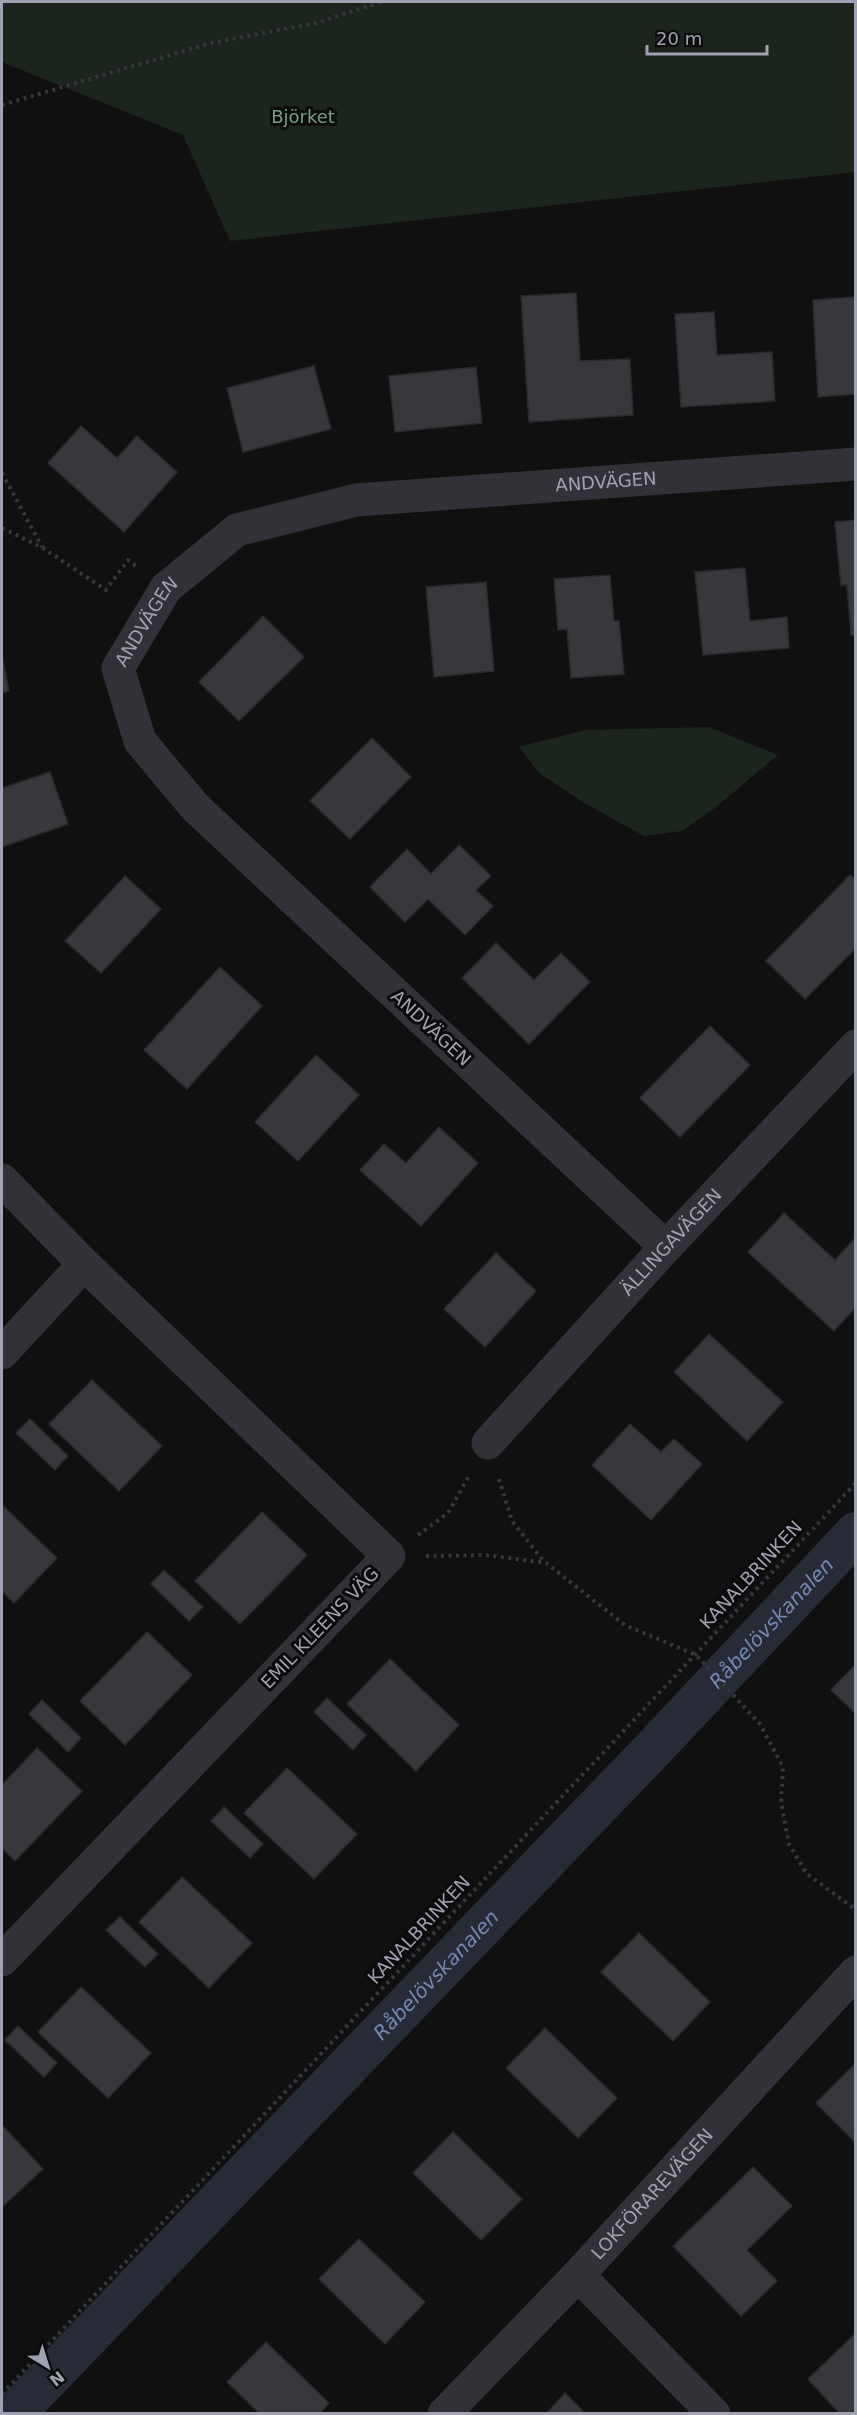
<svg xmlns="http://www.w3.org/2000/svg" width="857" height="2415" font-family="'DejaVu Sans',sans-serif">
  <rect width="100%" height="100%" fill="#101011"/>
  <g fill="#1c241e">
    <polygon points="2,2 855,2 855,172 230,241 183,135 2,62"/>
    <polygon points="709,727 778,755 716,807 682,831 644,836 584,803 539,773 519,747 585,730"/>
  </g>
  <g fill="none" stroke-linecap="round" stroke-linejoin="round">
    <path stroke="#262b35" stroke-width="42" id="s1" d="M 14,2414 L 654,1748 L 856,1533"/>
  </g>
  <g fill="#37373c" stroke="#2a2a2d" stroke-width="1.5">
    <polygon points="576,293 580,361 630,359 633,415 529,422 521,296"/>
    <polygon points="856,297 856,394 818,397 813,300"/>
    <polygon points="714,312 717,355 772,352 775,401 681,407 675,314"/>
    <polygon points="314,366 331,429 243,452 227,388"/>
    <polygon points="476,367 482,423 395,432 389,376"/>
    <polygon points="81,426 117,458 137,436 177,472 124,532 48,463"/>
    <polygon points="856,520 856,635 851,635 847,585 841,585 835,522"/>
    <polygon points="745,568 750,621 787,617 789,648 703,655 695,572"/>
    <polygon points="610,575 614,621 619,621 624,674 571,678 567,629 558,630 554,579"/>
    <polygon points="486,582 494,671 434,677 426,587"/>
    <polygon points="263,616 304,657 239,721 199,682"/>
    <polygon points="2,655 9,691 2,693"/>
    <polygon points="372,738 411,777 350,839 310,801"/>
    <polygon points="50,772 68,824 2,847 2,788"/>
    <polygon points="459,845 491,876 476,890 493,906 465,935 428,899 405,922 370,887 407,849 431,874"/>
    <polygon points="850,875 856,880 856,948 805,999 766,961"/>
    <polygon points="125,876 161,909 101,973 65,941"/>
    <polygon points="496,943 534,980 561,953 590,982 529,1044 462,978"/>
    <polygon points="220,967 262,1006 187,1089 144,1050"/>
    <polygon points="710,1026 750,1065 680,1137 640,1098"/>
    <polygon points="316,1055 359,1095 298,1161 255,1122"/>
    <polygon points="439,1127 478,1163 421,1226 360,1170 384,1144 406,1163"/>
    <polygon points="784,1213 835,1260 856,1237 856,1307 834,1331 748,1252"/>
    <polygon points="496,1253 536,1291 485,1347 444,1309"/>
    <polygon points="709,1334 783,1402 747,1441 674,1372"/>
    <polygon points="92,1380 162,1446 119,1491 49,1424"/>
    <polygon points="30,1419 68,1456 55,1470 16,1433"/>
    <polygon points="630,1424 661,1452 674,1439 702,1464 651,1520 592,1465"/>
    <polygon points="2,1505 57,1558 14,1603 2,1591"/>
    <polygon points="262,1512 307,1555 240,1624 195,1581"/>
    <polygon points="164,1570 203,1607 189,1621 151,1584"/>
    <polygon points="147,1632 192,1675 125,1745 80,1701"/>
    <polygon points="390,1659 459,1725 416,1771 347,1704"/>
    <polygon points="856,1664 856,1714 831,1690"/>
    <polygon points="327,1698 366,1735 353,1750 314,1712"/>
    <polygon points="42,1700 81,1738 68,1752 29,1714"/>
    <polygon points="37,1748 82,1791 15,1861 2,1848 2,1785"/>
    <polygon points="287,1768 357,1834 314,1879 244,1813"/>
    <polygon points="224,1807 263,1844 250,1858 211,1821"/>
    <polygon points="182,1877 252,1943 209,1988 139,1922"/>
    <polygon points="120,1917 158,1954 145,1967 106,1930"/>
    <polygon points="639,1933 710,2002 673,2041 601,1972"/>
    <polygon points="81,1987 151,2053 108,2098 38,2032"/>
    <polygon points="18,2026 57,2063 44,2077 5,2040"/>
    <polygon points="545,2028 617,2098 578,2138 506,2068"/>
    <polygon points="856,2063 856,2139 854,2141 816,2103"/>
    <polygon points="2,2125 43,2169 2,2207"/>
    <polygon points="453,2132 522,2199 481,2240 413,2173"/>
    <polygon points="753,2167 792,2206 747,2250 777,2281 741,2316 673,2246"/>
    <polygon points="359,2239 425,2302 385,2344 319,2279"/>
    <polygon points="856,2333 856,2408 850,2414 840,2414 808,2379"/>
    <polygon points="266,2342 329,2403 319,2414 260,2414 227,2382"/>
    <polygon points="565,2393 586,2414 546,2414"/>
  </g>
  <g fill="none" stroke-linecap="round" stroke-linejoin="round">
    <g stroke="#37373e" stroke-width="4" stroke-dasharray="3 4.5" stroke-linecap="butt">
      <polyline points="2,105 211,43 316,23 381,2"/>
      <polyline points="2,473 42,547"/>
      <polyline points="2,528 43,548 106,590 128,560 137,567"/>
      <polyline points="499,1479 512,1521 545,1563"/>
      <polyline points="418,1535 448,1513 470,1474"/>
      <polyline points="426,1556 486,1555 546,1563 625,1625 696,1655 760,1724 783,1767 781,1802 789,1844 806,1873 856,1910"/>
      <polyline points="2,2394 856,1483"/>
    </g>
    <g stroke="#313137" stroke-width="33">
      <polyline points="2,1180 84,1264 389,1556 2,1960"/>
      <path id="s2" d="M 666,1247 L 195,807 L 140,741 L 118,668 L 166,588 L 237,530 L 356,500 L 856,464"/>
      <polyline points="2,1353 84,1264"/>
      <path id="s3" d="M 488,1443 L 666,1247 L 856,1046"/>
      <polyline points="578,2275 714,2414"/>
      <path id="s4" d="M 444,2414 L 578,2275 L 856,1972"/>
    </g>
  </g>
  <g text-anchor="middle" stroke-width="6" stroke-linejoin="round" paint-order="stroke">
    <g font-size="18" fill="#75a080" stroke="#0b0b0c">
      <text x="303" y="123">Björket</text>
    </g>
    <g font-size="18" fill="#a0a2b3" stroke="#0b0b0c">
      <text dy="6" stroke="none"><textPath href="#s2" startOffset="1365">ANDVÄGEN</textPath></text>
      <text dy="6" stroke="none"><textPath href="#s2" startOffset="861">ANDVÄGEN</textPath></text>
      <text transform="translate(431 1028) rotate(43)" y="6">ANDVÄGEN</text>
      <text dy="6" stroke="none"><textPath href="#s3" startOffset="272">ÄLLINGAVÄGEN</textPath></text>
      <text transform="translate(751 1575) rotate(-47)" y="6">KANALBRINKEN</text>
      <text transform="translate(320 1628) rotate(-46)" y="6">EMIL KLEENS VÄG</text>
      <text transform="translate(419 1930) rotate(-47)" y="6">KANALBRINKEN</text>
      <text dy="6" stroke="none"><textPath href="#s4" startOffset="303">LOKFÖRAREVÄGEN</textPath></text>
    </g>
    <g font-size="20" font-style="italic" fill="#7488b1" stroke="#0b0b0c">
      <text dy="7" stroke="none"><textPath href="#s1" startOffset="1095">Råbelövskanalen</textPath></text>
      <text dy="7" stroke="none"><textPath href="#s1" startOffset="609">Råbelövskanalen</textPath></text>
    </g>
  </g>
  <rect width="857" height="2415" fill="none" stroke="#a0a2b3" stroke-width="6"/>
  <g transform="translate(48 2367) rotate(142)" stroke="#0b0b0c" stroke-width="4.5" paint-order="stroke">
  <path d="M0-4.5L10 22L0 15L-10 22Z" fill="#a0a2b3"/>
  <text y="-9" font-size="16" font-weight="bold" text-anchor="middle" fill="#a0a2b3">N</text>
  </g>
  <path d="M647 45v9h120v-9" fill="none" stroke="#a0a2b3" stroke-width="3"/>
  <text x="656" y="45" font-size="18" fill="#a0a2b3" stroke="#0b0b0c" stroke-width="4.5" paint-order="stroke">20 m</text>
</svg>
